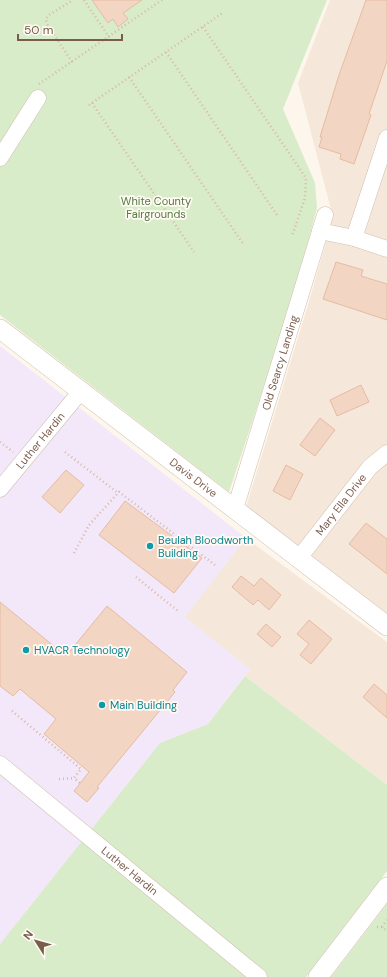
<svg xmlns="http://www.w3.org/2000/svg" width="387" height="977" font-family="'DM Sans',sans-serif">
  <rect width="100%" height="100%" fill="#fdf6ec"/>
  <g fill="#f5e8da">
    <polygon points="330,0 387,0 387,617 246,507 308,305 333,217 298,83"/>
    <polygon points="246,538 387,642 387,785 245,676 250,669 184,617"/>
  </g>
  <polygon fill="#f3e8fa" points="0,346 246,538 185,617 250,669 208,724 160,743 0,944"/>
  <g fill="#d8ecc9">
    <polygon points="0,0 327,0 283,109 315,183 317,208 293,298 229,492 0,315"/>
    <polygon points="245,676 387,785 387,871 306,977 0,977 0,944 160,743 208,724"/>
    <polygon points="387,904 387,977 331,977"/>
  </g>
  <g fill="#f3d5c3" stroke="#e6bba3">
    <polygon points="92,0 142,0 123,13 128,19 118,27 113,19 108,23"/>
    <polygon points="366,0 387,0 387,61 369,114 371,115 354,164 340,159 341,154 319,147 322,137 320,137 339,75"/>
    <polygon points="336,262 363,270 361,276 387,284 387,320 323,299"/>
    <polygon points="361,385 369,402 337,416 330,400"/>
    <polygon points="320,418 335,430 315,456 300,445"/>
    <polygon points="286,465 303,474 290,500 273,491"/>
    <polygon points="66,470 84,485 60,513 42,497"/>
    <polygon points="125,501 202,558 174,593 99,535"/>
    <polygon points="366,523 387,539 387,574 349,544"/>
    <polygon points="241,576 254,586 261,578 281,595 269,610 258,600 253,605 232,587"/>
    <polygon points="0,602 66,656 107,606 187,672 173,690 175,692 97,787 99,788 87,802 74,791 89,772 44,734 56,719 20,689 13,696 0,686"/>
    <polygon points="309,620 332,639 311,664 300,655 309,644 297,634"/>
    <polygon points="266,624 281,637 272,647 257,634"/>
    <polygon points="374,684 387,695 387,718 363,697"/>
  </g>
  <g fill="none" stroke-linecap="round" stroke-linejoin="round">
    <defs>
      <g id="minor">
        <polyline points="0,158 38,98"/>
        <polyline points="320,231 354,238 387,249"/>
        <polyline points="354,238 387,138"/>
        <path id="s1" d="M 0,489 L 81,391"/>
        <path id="s2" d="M 235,509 L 325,215"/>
        <path id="s3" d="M 299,558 L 370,467 L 387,453"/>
        <path id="s4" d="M 0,764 L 259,977"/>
      </g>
      <g id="tertiary">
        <path id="s5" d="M 0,329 L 387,626"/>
        <polyline points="318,977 387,887"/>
      </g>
    </defs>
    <use href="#minor" stroke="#d1beb0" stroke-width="17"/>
    <use href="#tertiary" stroke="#d1beb0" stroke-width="20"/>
    <g stroke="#d9b8a5" stroke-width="2.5" stroke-dasharray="1 3" stroke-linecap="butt">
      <polyline points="84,0 109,37"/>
      <polyline points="203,27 306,178 305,198 292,236"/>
      <polyline points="166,52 277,215"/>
      <polyline points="72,62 47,24 46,19 49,15 73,0"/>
      <polyline points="129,77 244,245"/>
      <polyline points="39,84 162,0"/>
      <polyline points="92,103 194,252"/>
      <polyline points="89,105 224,12"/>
      <polyline points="0,442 13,452"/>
      <polyline points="65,452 118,493"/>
      <polyline points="74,553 89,525 119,492 215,565"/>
      <polyline points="136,577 178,611"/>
      <polyline points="12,711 81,769 74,778 80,783"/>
      <polyline points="59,779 74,778"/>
      <polyline points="377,927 382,927 387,931"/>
      <polyline points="382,927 387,920"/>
    </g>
    <use href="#minor" stroke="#fff" stroke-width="16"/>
    <use href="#tertiary" stroke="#fff" stroke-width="19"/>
  </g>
  <g fill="#0f9aa8" stroke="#fffaf3" stroke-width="1.5">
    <circle cx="150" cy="546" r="4"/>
    <circle cx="26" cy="650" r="4"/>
    <circle cx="102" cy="705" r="4"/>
  </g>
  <g text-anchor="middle" stroke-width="3.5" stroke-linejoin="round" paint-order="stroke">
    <g font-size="11" fill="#537a41" stroke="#fffaf3">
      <text x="156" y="205">White County<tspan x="156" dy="13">Fairgrounds</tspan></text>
    </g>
    <g font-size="11" fill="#7a5c4d" stroke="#fffaf3">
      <text dy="4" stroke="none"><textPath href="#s2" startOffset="153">Old Searcy Landing</textPath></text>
      <text dy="4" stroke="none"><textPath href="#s1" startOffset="63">Luther Hardin</textPath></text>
      <text dy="4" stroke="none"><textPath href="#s5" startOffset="244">Davis Drive</textPath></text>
      <text dy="4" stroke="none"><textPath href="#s3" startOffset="68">Mary Ella Drive</textPath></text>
      <text dy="4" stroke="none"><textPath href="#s4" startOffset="168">Luther Hardin</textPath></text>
    </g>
    <g font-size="11" fill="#0d838f" stroke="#fffaf3" text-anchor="start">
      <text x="158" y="544">Beulah Bloodworth<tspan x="158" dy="13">Building</tspan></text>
      <text x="34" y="654">HVACR Technology</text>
      <text x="110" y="709">Main Building</text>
    </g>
  </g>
  <g transform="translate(36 941) rotate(307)" stroke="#fffaf3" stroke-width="3" paint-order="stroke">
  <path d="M0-3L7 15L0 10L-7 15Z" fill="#7a5c4d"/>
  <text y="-6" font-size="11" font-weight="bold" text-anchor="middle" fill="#7a5c4d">N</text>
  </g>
  <path d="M18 34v6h104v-6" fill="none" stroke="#7a5c4d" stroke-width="2"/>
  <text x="24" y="34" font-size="12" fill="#7a5c4d" stroke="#fffaf3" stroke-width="3" paint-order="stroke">50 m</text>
</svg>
